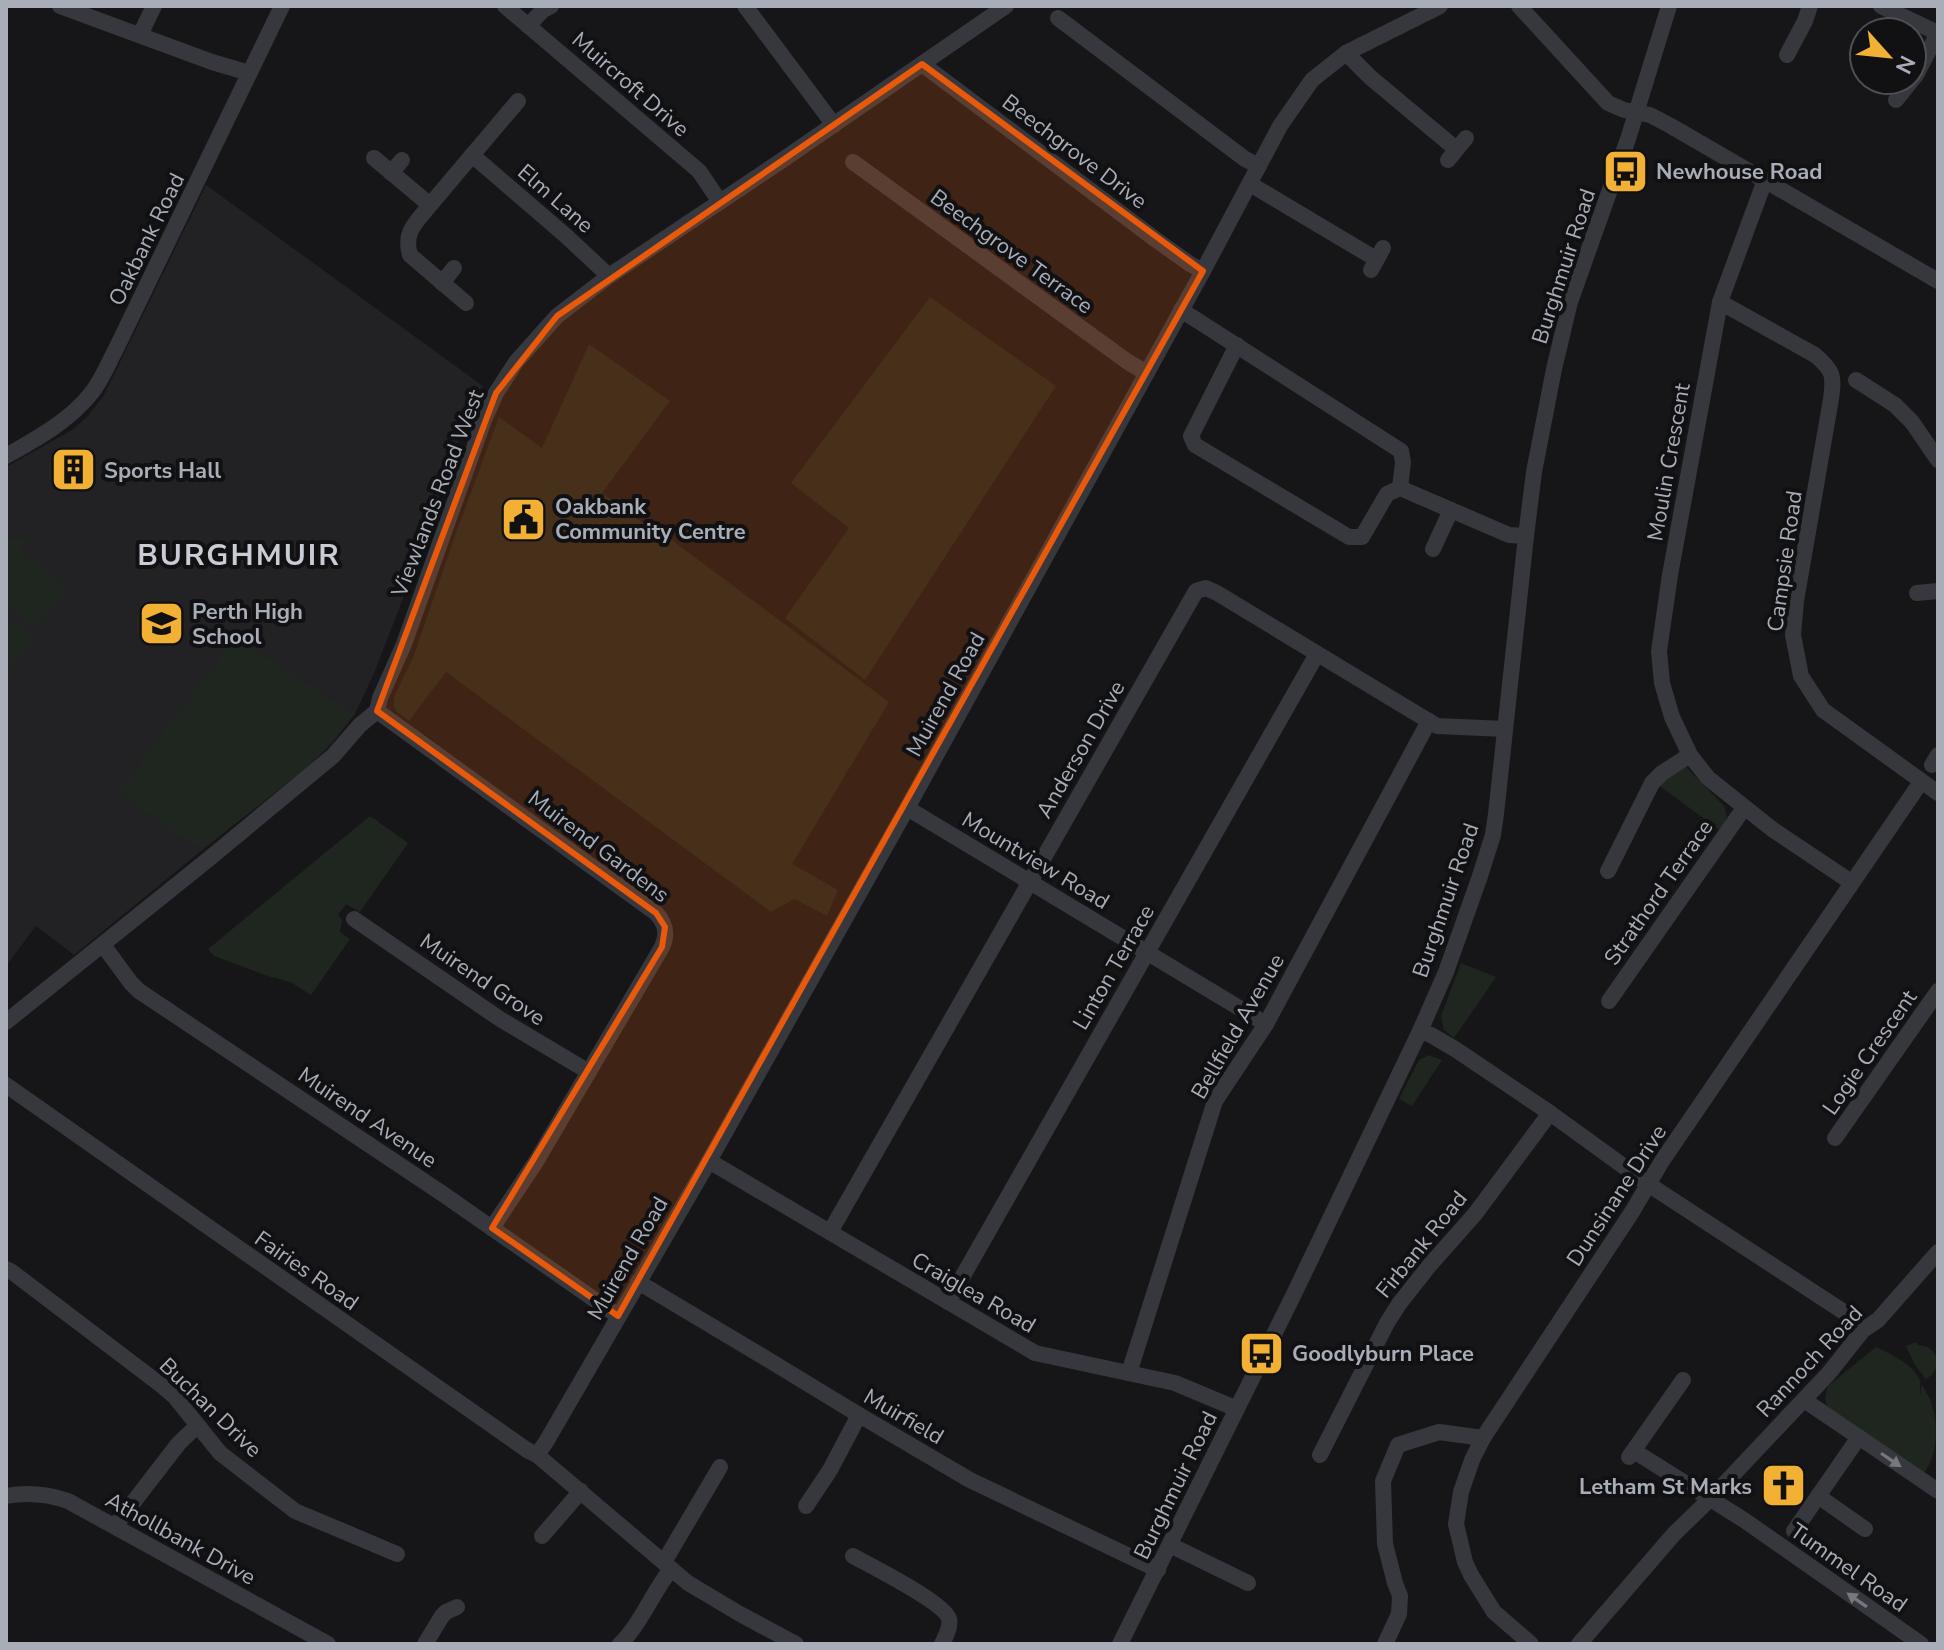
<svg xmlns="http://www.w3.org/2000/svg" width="1944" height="1650" font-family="'Nunito Sans',sans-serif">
  <rect width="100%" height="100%" fill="#161618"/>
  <polygon fill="#222225" points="206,185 483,386 466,420 414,570 375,671 355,714 333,742 309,766 240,819 74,955 36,926 6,966 6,467 72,430 87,417 104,395"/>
  <g fill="#1e261f">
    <polygon points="930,297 1056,386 865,680 785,618 849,528 791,483"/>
    <polygon points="589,344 670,401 602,493 646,525 649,523 889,702 792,864 838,890 827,916 794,899 771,912 446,672 409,721 396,711 394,706 394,697 414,655 457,530 499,417 542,448"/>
    <polygon points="23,538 26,540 20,550 69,587 38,629 6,606 6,539"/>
    <polygon points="6,616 35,637 6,674"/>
    <path d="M 235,637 L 355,714 L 309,766 L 216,839 C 211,843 206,848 199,846 C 185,843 133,804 121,792 L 122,789 L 181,705 L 185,707 L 195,695 L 191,691 L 213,668 Z"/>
    <polygon points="1684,765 1724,806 1727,817 1721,831 1657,784"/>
    <polygon points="370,816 408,843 360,912 346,904 338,915 342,920 340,932 350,939 311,995 292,983 274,977 273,978 214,956 208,949"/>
    <polygon points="1461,963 1496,977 1454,1038 1444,1030 1441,1016"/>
    <polygon points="1429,1055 1442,1060 1412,1106 1399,1099 1419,1060"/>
    <path d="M 1916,1342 L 1918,1345 C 1939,1346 1944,1369 1926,1379 L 1915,1365 L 1906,1346 Z"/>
    <path d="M 1876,1347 C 1890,1354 1914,1364 1920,1381 C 1920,1383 1920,1393 1920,1395 L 1922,1385 L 1930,1399 L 1935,1416 L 1929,1413 L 1935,1417 C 1937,1437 1936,1460 1922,1475 L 1828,1408 C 1824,1400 1825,1395 1828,1386 Z"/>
  </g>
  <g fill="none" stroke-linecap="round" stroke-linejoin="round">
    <g stroke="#37383d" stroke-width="16">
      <polyline points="60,6 212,62 249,73"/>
      <polyline points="505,6 699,171 720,202"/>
      <polyline points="745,6 834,125"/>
      <polyline points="1519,6 1608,103 1624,110 1650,115 1671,126 1938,281"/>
      <polyline points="1881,6 1938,33"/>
      <polyline points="1058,18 1245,159 1259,166"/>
      <polyline points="528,26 543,10 551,6"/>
      <polyline points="140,35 154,6"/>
      <polyline points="1346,53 1370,77 1456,149"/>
      <polyline points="1787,55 1805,21 1810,6"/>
      <polyline points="922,64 1155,239 1190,264 1203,271"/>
      <polyline points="1896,100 1916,75 1938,33"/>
      <polyline points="472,155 565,235 609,276"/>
      <path d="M 374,158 L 430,205 C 417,222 403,231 410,255 L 466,303"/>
      <polyline points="1448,160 1466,138"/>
      <polyline points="853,162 1128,362 1147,373"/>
      <polyline points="391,173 402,160"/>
      <polyline points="1765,180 1720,302 1670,575 1659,651 1662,683 1672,717 1690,755 1708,778 1772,829 1851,882 1850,886"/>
      <polyline points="1250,184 1376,259"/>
      <polyline points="430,205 518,101"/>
      <polyline points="1371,270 1383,248"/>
      <polyline points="442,283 454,268"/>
      <path d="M 1720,302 L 1815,355 C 1834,371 1834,376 1831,399 L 1796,601 L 1793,635 L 1801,676 L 1823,710 L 1938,793"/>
      <polyline points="1181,310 1401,451 1403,462 1400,488 1509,535 1526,536"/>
      <polyline points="1237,345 1191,436 1195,445 1349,537 1362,537 1387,494 1400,488"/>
      <polyline points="1856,380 1895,405 1912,422 1938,460"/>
      <path d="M 6,456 C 38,438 71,420 93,391 C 102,379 108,364 115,351 L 282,6"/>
      <polyline points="1433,549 1451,510"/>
      <polyline points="1917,593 1938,591"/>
      <path d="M 377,711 L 656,913 C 666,924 668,934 662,947 L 537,1160 L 492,1228"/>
      <polyline points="1932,765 1938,755"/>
      <polyline points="907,808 1266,1024"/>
      <polyline points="1608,871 1652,783 1662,773 1690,755"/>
      <polyline points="354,919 500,1019 589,1072"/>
      <polyline points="103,945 131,983 139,991 443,1194 618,1316"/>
      <polyline points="1609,1001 1744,808"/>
      <polyline points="6,1022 205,862 333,756 360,725 377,711 380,698 404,644 484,420 496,393 516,362 557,316 609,276 781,161 1006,6"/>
      <polyline points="1420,1031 1431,1035 1455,1049 1550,1113 1648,1184 1853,1318 1863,1330"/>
      <polyline points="6,1085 527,1450 537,1455 688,1583 740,1614 796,1644"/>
      <polyline points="1835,1138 1938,991"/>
      <polyline points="709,1161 1035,1353 1175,1383 1237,1409"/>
      <polyline points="830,1232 1196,591 1206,588 1217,593 1437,726 1505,729"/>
      <polyline points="6,1269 12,1272 161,1385 175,1397 220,1453 295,1511 397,1554"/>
      <polyline points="638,1282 767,1359 859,1415 970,1480 1158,1570"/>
      <polyline points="948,1302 1317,654"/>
      <polyline points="1129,1373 1215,1101 1266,1024 1429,721"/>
      <polyline points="1804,1400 1938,1491"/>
      <polyline points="1634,1451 1744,1520 1921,1644"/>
      <polyline points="537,1455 546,1442 709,1161 907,808 1203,271 1280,126 1312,80 1346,53 1440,6"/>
      <polyline points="1320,1455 1387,1323 1399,1304 1429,1266 1475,1214 1550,1113"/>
      <polyline points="1629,1457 1683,1380"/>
      <path d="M 6,1496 C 28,1492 47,1494 68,1501 L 328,1644"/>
      <polyline points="1818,1496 1865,1529"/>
      <polyline points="806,1506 830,1470 859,1415"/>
      <polyline points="115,1526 179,1443 197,1426"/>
      <polyline points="1794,1531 1859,1437"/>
      <polyline points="542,1536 581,1491"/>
      <polyline points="1170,1545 1248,1583"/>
      <path d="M 853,1556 C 871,1566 945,1603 949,1619 C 951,1628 945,1637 942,1644"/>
      <polyline points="664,1562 720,1467"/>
      <polyline points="425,1644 442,1616 446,1612 457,1607"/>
      <path d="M 620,1644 C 640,1625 653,1592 671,1569"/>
      <polyline points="1120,1644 1294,1294 1420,1031 1446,972 1480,876 1493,835 1496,814 1526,536 1534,472 1554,369 1570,302 1628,139 1669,6"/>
      <polyline points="1385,1644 1399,1614 1400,1596 1395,1583 1385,1544 1383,1481 1398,1445 1439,1432 1483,1438"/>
      <polyline points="1531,1644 1494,1612 1471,1575 1465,1562 1456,1524 1461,1492 1472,1460 1483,1438 1632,1212 1662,1161 1921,782"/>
      <polyline points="1579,1644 1674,1534 1711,1498 1829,1373 1863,1330 1878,1320 1938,1252"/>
    </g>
  </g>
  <defs><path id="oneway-solid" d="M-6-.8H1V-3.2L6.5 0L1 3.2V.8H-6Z" transform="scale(2)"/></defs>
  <g fill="#757881">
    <use href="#oneway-solid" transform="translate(1891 1460) rotate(34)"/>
    <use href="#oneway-solid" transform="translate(1857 1600) rotate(-145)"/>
  </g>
  <path fill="#e8590c" fill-opacity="0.2" stroke="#e8590c" stroke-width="6" stroke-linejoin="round" d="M 922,64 L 1203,271 L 618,1316 L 492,1228 L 662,947 L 665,927 L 656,913 L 377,711 L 496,393 L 557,316 Z"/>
  <defs>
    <symbol id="bus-square" viewBox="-11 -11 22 22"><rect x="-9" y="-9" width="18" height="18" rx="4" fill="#f2b134" stroke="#111113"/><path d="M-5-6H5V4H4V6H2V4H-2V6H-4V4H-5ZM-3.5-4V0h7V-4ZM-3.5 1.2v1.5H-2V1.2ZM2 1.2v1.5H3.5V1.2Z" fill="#111"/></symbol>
    <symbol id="building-square" viewBox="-11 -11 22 22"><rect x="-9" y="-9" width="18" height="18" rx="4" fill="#f2b134" stroke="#111113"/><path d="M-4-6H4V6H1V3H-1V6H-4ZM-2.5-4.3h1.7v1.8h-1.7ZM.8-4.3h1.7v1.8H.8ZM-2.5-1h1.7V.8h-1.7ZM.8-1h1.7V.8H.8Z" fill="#111"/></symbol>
    <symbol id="civic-square" viewBox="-11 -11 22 22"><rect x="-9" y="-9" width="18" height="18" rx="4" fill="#f2b134" stroke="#111113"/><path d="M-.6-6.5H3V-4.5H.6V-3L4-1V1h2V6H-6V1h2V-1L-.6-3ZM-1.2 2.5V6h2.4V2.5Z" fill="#111"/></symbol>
    <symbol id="school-square" viewBox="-11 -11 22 22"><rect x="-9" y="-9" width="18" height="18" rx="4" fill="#f2b134" stroke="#111113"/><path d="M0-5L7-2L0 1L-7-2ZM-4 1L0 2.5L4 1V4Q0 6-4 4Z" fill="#111"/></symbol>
    <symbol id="church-square" viewBox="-11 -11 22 22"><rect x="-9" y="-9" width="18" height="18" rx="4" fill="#f2b134" stroke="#111113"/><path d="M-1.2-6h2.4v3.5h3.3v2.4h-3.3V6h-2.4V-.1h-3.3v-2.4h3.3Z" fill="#111"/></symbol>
  </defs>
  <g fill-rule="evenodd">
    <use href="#bus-square" x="1600" y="146" width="51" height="51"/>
    <use href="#building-square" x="48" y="444" width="51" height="51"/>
    <use href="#civic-square" x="498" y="494" width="51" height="51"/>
    <use href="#school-square" x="136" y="598" width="51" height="51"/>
    <use href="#bus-square" x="1236" y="1328" width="51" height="51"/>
    <use href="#church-square" x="1758" y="1460" width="51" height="51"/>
  </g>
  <g text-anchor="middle" stroke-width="8" stroke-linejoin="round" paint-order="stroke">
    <g font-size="22" fill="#a8adb8" stroke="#111113">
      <text transform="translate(631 84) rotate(41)" y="8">Muircroft Drive</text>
      <text transform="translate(1075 151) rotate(37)" y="8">Beechgrove Drive</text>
      <text transform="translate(556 198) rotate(41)" y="8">Elm Lane</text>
      <text transform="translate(146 239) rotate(-64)" y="8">Oakbank Road</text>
      <text transform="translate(1012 251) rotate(36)" y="8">Beechgrove Terrace</text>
      <text transform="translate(1563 266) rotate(-72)" y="8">Burghmuir Road</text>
      <text transform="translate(1668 462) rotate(-80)" y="8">Moulin Crescent</text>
      <text transform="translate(437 493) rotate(-69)" y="8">Viewlands Road West</text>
      <text transform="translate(1784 561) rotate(-82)" y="8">Campsie Road</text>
      <text transform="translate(945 694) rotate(-61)" y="8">Muirend Road</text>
      <text transform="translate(1080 749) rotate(-60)" y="8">Anderson Drive</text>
      <text transform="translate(599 846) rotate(37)" y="8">Muirend Gardens</text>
      <text transform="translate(1036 860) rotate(31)" y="8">Mountview Road</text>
      <text transform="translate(1658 892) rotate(-55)" y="8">Strathord Terrace</text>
      <text transform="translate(1445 900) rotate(-71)" y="8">Burghmuir Road</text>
      <text transform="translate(1113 967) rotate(-60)" y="8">Linton Terrace</text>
      <text transform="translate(483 979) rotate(34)" y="8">Muirend Grove</text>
      <text transform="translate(1237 1026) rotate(-60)" y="8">Bellfield Avenue</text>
      <text transform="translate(1869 1052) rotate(-55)" y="8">Logie Crescent</text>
      <text transform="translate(368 1117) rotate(34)" y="8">Muirend Avenue</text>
      <text transform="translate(1616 1195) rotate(-57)" y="8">Dunsinane Drive</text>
      <text transform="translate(1421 1244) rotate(-51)" y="8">Firbank Road</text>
      <text transform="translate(627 1258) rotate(-60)" y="8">Muirend Road</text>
      <text transform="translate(307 1270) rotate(35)" y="8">Fairies Road</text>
      <text transform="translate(974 1292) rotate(30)" y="8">Craiglea Road</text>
      <text transform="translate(1809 1361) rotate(-47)" y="8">Rannoch Road</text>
      <text transform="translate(211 1407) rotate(44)" y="8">Buchan Drive</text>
      <text transform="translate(904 1416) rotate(30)" y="8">Muirfield</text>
      <text transform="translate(1175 1485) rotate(-64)" y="8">Burghmuir Road</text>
      <text transform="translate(181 1538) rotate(29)" y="8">Athollbank Drive</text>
      <text transform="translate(1849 1567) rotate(35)" y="8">Tummel Road</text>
    </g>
    <g font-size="22" font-weight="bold" fill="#a8adb8" stroke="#111113" text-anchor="start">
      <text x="1656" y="179">Newhouse Road</text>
      <text x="104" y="478">Sports Hall</text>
      <text x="555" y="514">Oakbank<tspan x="555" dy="25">Community Centre</tspan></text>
      <text x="192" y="619">Perth High<tspan x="192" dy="25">School</tspan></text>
      <text x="1292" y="1361">Goodlyburn Place</text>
      <text x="1752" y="1494" text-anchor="end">Letham St Marks</text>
    </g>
    <g font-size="30" font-weight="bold" letter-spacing="2" fill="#c9ccd4" stroke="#111113">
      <text x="239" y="565">BURGHMUIR</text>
    </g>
  </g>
  <rect width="1944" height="1650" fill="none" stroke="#a8adb8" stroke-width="16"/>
  <g transform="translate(1888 56) rotate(117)"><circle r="38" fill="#111113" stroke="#4d4f55" stroke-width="2"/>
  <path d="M0-6L14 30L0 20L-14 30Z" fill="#f2b134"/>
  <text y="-12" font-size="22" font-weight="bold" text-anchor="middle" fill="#a8adb8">N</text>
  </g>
</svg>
